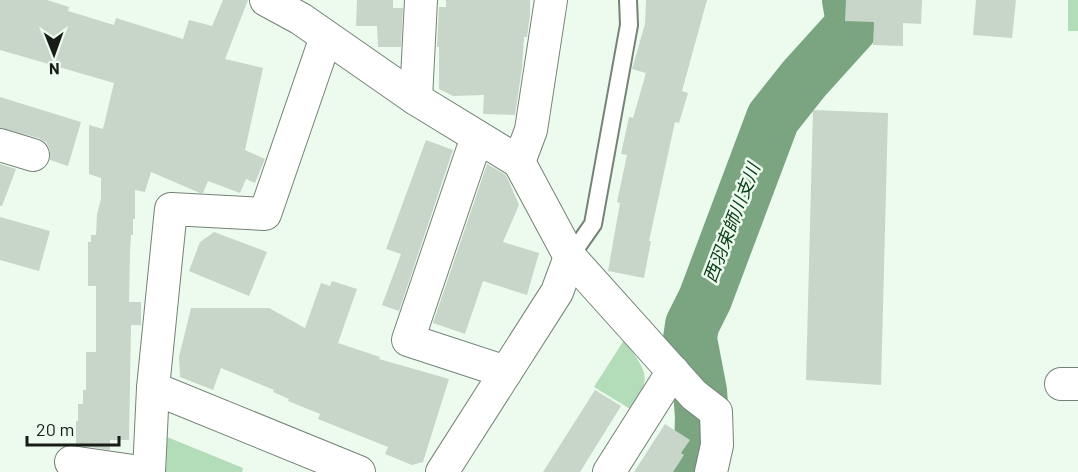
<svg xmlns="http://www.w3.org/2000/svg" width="1078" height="472" font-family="Barlow,'Noto Sans JP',sans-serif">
  <rect width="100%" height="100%" fill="#ecfbed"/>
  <g fill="#b3dcb9">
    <rect x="1068" y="0" width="10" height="31"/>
    <path d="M 624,340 C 645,370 654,376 632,410 L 594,387 Z"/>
    <polygon points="167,437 243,468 242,472 166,472"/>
  </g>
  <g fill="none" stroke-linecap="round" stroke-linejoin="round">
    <polyline stroke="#7aa580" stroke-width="54" points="692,472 701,447 702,417 700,391 690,339 692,325 705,299 773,118 804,79 851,27 852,17 849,0"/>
  </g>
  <g fill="#c7d6c9">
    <polygon points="0,0 47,0 69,7 68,11 114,25 116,18 183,39 189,20 212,26 223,0 248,0 225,59 263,68 245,150 265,159 255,183 246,179 240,193 208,181 203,193 200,193 151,172 145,192 135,190 135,219 133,219 133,235 131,235 130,252 129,302 141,302 141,325 131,325 129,440 110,440 110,450 76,445 76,421 78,421 78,404 83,404 83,390 86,390 86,352 96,352 96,286 88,286 88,242 91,242 91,235 96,235 97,214 101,199 101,178 89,174 89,125 103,129 114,83 0,50"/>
    <polygon points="357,0 393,0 393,8 403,8 401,47 378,47 377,26 356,26"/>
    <polygon points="446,0 530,0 530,15 527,37 524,37 522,68 515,115 483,114 484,95 453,96 439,89 439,47 437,47 439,7 446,7"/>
    <polygon points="646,0 707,0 682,91 688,93 679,123 675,122 649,241 651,241 644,278 608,271 620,203 617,202 627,155 621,154 629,117 633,118 646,73 632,69 645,24"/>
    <polygon points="846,0 922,0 921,24 903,23 903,46 873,45 874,22 845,21"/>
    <polygon points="976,0 1016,0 1012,38 973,35"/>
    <polygon points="0,97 81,122 68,166 50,160 50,150 46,142 39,138 0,128"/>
    <polygon points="813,110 888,113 881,385 806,380"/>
    <polygon points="426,140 453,150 399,311 382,305 401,254 386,249"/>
    <polygon points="0,164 16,169 2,206 0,206"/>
    <polygon points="487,164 506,175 519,205 503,242 539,253 527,295 483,281 465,334 433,323"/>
    <polygon points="0,217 50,231 39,271 0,260"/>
    <polygon points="214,232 267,252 249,296 189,271 200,242"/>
    <polygon points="332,281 357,289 338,343 380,357 379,359 449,379 423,462 412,465 385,454 388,447 318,419 320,414 288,401 289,399 273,392 274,390 221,368 213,390 180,377 179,357 191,308 269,308 305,328 321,283 330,286"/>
    <polygon points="595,390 621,406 580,472 543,472"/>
    <polygon points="665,424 690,440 681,453 684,455 673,472 634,472"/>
  </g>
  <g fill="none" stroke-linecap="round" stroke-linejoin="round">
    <defs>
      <polyline id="lane" points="570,257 593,224 629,25 628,0"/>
      <g id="street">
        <polyline points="266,0 301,19 416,99 519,162 570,257 694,395 716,412 717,445 711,472"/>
        <polyline points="416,99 421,0"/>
        <polyline points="477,137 408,340 506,372"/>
        <polyline points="0,145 33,155"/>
        <polyline points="519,162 531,130 551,0"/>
        <polyline points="1061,384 1078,384"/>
        <polyline points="153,388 359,472"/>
        <polyline points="71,462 140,472"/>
        <polyline points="149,472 153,388 171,209 265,214 326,37"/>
        <polyline points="442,472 557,292 570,257"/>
        <polyline points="609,472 673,371"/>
      </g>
    </defs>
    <use href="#lane" stroke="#758277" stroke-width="20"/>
    <use href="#street" stroke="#758277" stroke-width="34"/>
    <use href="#lane" stroke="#fff" stroke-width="16"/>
    <use href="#street" stroke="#fff" stroke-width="32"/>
  </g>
  <g text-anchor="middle" stroke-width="5" stroke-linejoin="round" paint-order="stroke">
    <g font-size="18" font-style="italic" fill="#093c18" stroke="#ecfbed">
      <text transform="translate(732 223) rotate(-69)" y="6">西羽束師川支川</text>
    </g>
  </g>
  <g transform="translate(54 54) rotate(179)" stroke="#ecfbed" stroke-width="4.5" paint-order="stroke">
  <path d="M0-4.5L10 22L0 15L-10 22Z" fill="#171c18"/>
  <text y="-9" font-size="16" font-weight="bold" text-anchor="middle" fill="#171c18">N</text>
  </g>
  <path d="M27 436v9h92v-9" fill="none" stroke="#171c18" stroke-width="3"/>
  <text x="36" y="436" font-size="18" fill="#171c18" stroke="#ecfbed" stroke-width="4.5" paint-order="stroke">20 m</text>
</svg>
